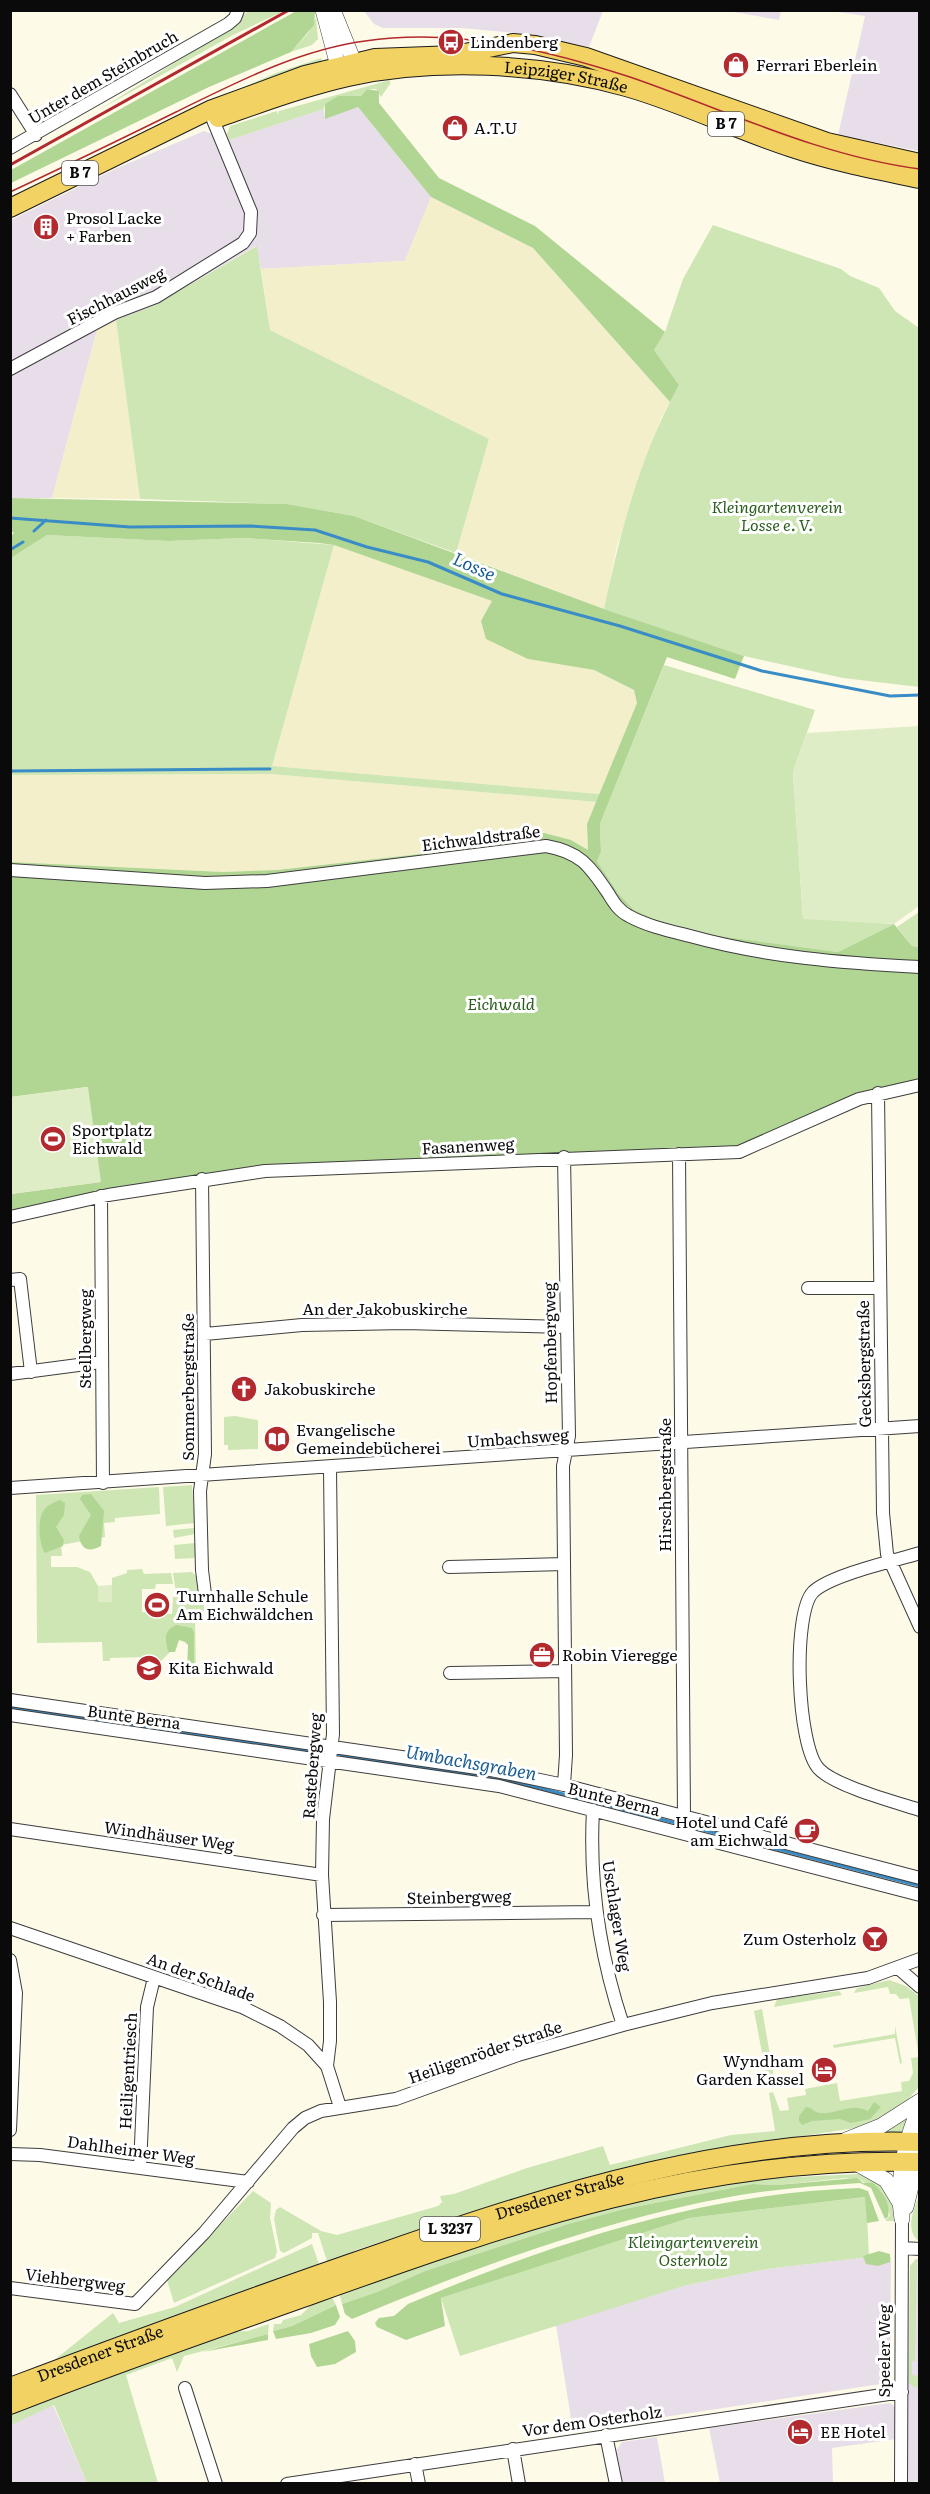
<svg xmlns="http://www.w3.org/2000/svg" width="930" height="2494" font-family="Literata,serif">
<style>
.industrial{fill:#e8dee9}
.farmland{fill:#f2efca}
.green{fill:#cde6b4}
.forest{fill:#b1d694}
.pitch{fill:#dfedc6}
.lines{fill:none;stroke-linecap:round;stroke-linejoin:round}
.stream{stroke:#3a8cc6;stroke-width:3}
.minor-casing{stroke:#3d3d3d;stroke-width:14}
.tertiary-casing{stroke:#3d3d3d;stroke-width:16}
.primary-casing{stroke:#1b1b1b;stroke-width:20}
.minor{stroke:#fff;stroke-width:12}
.tertiary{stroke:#fff;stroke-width:15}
.primary{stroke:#f2d263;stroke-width:18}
.tram{stroke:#b2292e;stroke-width:1.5}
.rail{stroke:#b2292e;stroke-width:3}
.labels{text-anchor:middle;stroke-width:6;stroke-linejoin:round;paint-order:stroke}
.shield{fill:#fff;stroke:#545454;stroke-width:1.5}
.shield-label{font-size:15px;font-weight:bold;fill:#0a0a0a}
.poi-label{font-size:16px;fill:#0a0a0a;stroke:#fff;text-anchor:start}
.street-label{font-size:16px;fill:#0a0a0a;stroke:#fff}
.park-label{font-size:16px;font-style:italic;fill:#2a5d1e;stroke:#fff}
.water-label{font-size:18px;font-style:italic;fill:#1a5d94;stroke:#fff}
</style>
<rect width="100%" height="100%" fill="#fefae8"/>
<path class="industrial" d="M364,11H603L589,47L516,33L461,28H383L374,24Z
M728,11H781L779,20Z
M832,11H919V151L838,135L865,16Z
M358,107L431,197L405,261L261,269L256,246L151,307L97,330L52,498H11V220L115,169L204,131L229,140L324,109L325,118Z
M869,2257H891L890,2379L887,2383L573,2431L556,2325L687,2285L767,2269Z
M916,2259H919V2481L906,2483L910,2266Z
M890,2403L896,2408V2439L832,2448L833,2483H720L709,2428Z
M53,2405L87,2483H11L10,2425Z
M657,2437L665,2483H620L615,2452L622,2442Z"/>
<path class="farmland" d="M431,197L533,248L670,402L661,418L617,546L604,609L456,553L489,439L270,330L261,269L405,261Z
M116,320L140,499L52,498L97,330Z
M334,545L492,601L528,659L594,670L634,690L637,703L600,794L272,766Z
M271,774L597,802L587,824L588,851L571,840L519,837L465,849L277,870L223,872L11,862L10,775Z"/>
<path class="green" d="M248,11H284L233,35L97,111L229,29Z
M316,17L318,39L312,45L291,52L309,32Z
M321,58L323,65L207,103L276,73Z
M390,80V84L381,97L376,89H367L361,96L325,104L324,109L229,140L227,134L230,126L277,111L278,115L279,111Z
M713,225L841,269L850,276L879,288L895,311L919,328V687L843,678L744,656L604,609C620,532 641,453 679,385L654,350L665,332L683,279Z
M257,246L270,330L489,439L456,553L354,516L287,504L140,499L116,320L151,307Z
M47,535L168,541L243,538L334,545L272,766L600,794L597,802L271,774L11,775V558Z
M664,665L815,710L793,772L803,918L894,924L838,952L697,933L662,922L634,910L618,893L597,861L601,852L600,824Z
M919,912V947L912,946L897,927Z
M235,1416L258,1420V1449L228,1450V1445H224V1417Z
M192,1485L195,1523L166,1526L163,1487Z
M159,1487L160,1514L115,1518V1522L104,1523L105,1537L61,1545L62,1556H51V1567H77L90,1572L98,1586V1602H112V1578L127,1573V1570L142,1569L144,1574L171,1573L173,1584H156L155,1589H142V1612L172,1614L173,1597H204V1613L195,1614L196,1676L189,1675V1639H173L172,1650L161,1661L148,1660L146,1657L110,1658V1661H103L102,1642L37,1643L36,1495Z
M194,1528L195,1534L174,1538L173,1530Z
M195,1543V1558L175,1559L174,1545Z
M192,1572L199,1579L204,1593H176L173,1573Z
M10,1702L322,1749L321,1756L11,1712Z
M889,1980L906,1986L919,1996V2087L896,2113L862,2127L730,2147L399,2236L356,2250L328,2264L318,2233H312V2238L284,2253L280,2251L274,2219L276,2210L280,2207L321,2231L337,2235L438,2206L442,2202L440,2196L454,2194L527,2168L603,2146L610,2165L731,2135L775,2131L769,2093L773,2092L780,2111L789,2110L787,2098L806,2095L805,2089L837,2083L840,2101L902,2091L901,2082L909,2081L913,2073L911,2058L919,2057L909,1998L900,1999L896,1994H890L888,1987L854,1993L857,1988Z
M839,1991L842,1995L774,2007L777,1999Z
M762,2009L774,2078L767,2079L754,2011Z
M895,2026L902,2063L900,2064L895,2038L834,2048L833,2045L895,2034Z
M910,2113L904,2135L876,2133Z
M858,2174L876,2178L892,2201L895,2221H885L890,2215L881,2191L860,2180L845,2178L777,2185L752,2184L624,2209L568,2224L425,2271L377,2292L342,2304L339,2292L423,2263L620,2202L758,2179Z
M253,2191L271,2203L270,2218L277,2251L275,2258L174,2303L167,2280Z
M919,2196V2241C905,2231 913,2210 919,2196Z
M866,2197L869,2257L767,2269L687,2285L460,2356L441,2298L689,2218Z
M312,2244L320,2267L53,2361L113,2313L119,2323L175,2307Z
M916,2259H919L920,2262H917L915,2361H912V2375L919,2376L920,2386L915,2388L909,2383L910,2266Z
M331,2295L336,2305L292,2326L273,2331L274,2324H281L283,2320L301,2315L309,2307Z
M269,2324L268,2334L184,2356L177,2372L172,2358L126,2375L158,2483H87L54,2405L11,2425L10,2415L32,2406L227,2332L248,2331Z"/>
<path class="forest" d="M298,10L315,11L314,25L291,52L209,87L11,183V170Z
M367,89L379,91V103L439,178L535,226L665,332L654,350L679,385L670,402L533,248L431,197L358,107L325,119V104L338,96H361Z
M11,498L287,504L354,516L604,609L744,656L735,679L667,657L600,824L601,852L597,861L618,893L634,910L662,922L697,933L838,952L894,924L912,946L919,947V1085L869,1099L740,1155L321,1170L211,1180L11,1220V1194L100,1182L87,1087L11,1097L10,862L223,872L277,870L465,849L544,833L571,840L588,850L587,824L637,703L634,690L594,670L528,659L486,639L481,621L492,601L334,545L319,543L243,538L168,541L47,535L11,558V537L14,532H11Z
M91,1494L104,1511L101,1546C88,1553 81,1549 79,1536L91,1515L80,1499L82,1495Z
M60,1500L65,1503L64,1515L56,1527L64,1540L63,1546L45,1553C39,1545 37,1519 44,1510C47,1505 55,1502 60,1500Z
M176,1625L192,1628L194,1633V1669L191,1672L187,1671L188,1645L185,1642L179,1640L175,1652H168C166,1639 162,1632 176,1625Z
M874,2102L881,2107L870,2119L851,2123L840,2119L812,2121L802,2125L799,2121V2116L806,2107C813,2108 813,2112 820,2113C837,2115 850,2102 868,2111Z
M857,2178L863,2183H873C883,2192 891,2204 888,2217L885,2219L871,2188L860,2183C817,2186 772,2189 729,2197C599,2221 474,2268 352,2319L345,2314L342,2304L377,2292L425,2271L568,2224L624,2209L752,2184L777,2185Z
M859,2188L868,2191L879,2221L867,2223L865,2197L689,2218L441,2298L445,2326L406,2340L377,2327L375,2323L379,2318L394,2316L408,2304C550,2244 703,2193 859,2188Z
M879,2251L890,2254V2262L878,2266L866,2264L863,2256Z
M336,2305L340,2317L335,2325L311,2333L276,2339L273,2331L292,2326Z
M348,2331L355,2341L356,2352L335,2364L317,2367L311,2356L309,2344Z
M268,2334V2340L202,2352Z"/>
<path class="pitch" d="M919,726V906L894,924L803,919L793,772L807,733Z
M88,1087L101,1182L11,1194V1097Z
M112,1585V1602H98V1586Z"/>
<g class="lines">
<path class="stream" d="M10,518L130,527L250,526L315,530L367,547L428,562L502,594L620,626L762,671L890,696L920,695
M34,531L46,520
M10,550L23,542
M10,771L270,769
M10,1707L326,1753
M333,1754L479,1776L540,1788L920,1886"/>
<defs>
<path id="minor" d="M10,94L36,135
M10,148L228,24L235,18L238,10
M10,369L114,313L156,297L243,243L250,233L251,212L213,120
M10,870L205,883L267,881L546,846C580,852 589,865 608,893C614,903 619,911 629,916C647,926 670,931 690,936C766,957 841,963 920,967
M878,1093L883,1513L887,1554L920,1627
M679,1154L684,1816
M202,1179L205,1454L200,1491L202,1570L205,1594
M101,1196L103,1483
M10,1217L108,1195L265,1171L739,1152L859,1099L920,1085
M10,1280L20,1279L31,1372
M808,1288H879
M205,1334L302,1325L405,1323L565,1327
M10,1374L101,1362
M10,1488L920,1426
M920,1553C894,1561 830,1575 813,1592C792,1614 797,1747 819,1769C835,1786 895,1802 920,1810
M449,1567L564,1564
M450,1673L565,1671
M10,1700L491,1770L564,1785L920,1878
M10,1715L499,1786L920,1895
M564,1785L566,1755L563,1466L569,1436L564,1157
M593,1810C589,1883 600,1956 623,2025
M10,1829L322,1875
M323,1915L596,1912
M10,1928L242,2007L280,2026L308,2045L327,2066L340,2107
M10,1960L16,1993L10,2130
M898,1968L920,1987
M327,2066L330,2041V2002L322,1875L323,1819L333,1734L330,1468
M10,2154L40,2155L248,2182
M140,2167L147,2007L154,1978
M903,2248L920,2249
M10,2288L135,2304L204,2233L293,2128L305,2118L321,2111L396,2099L518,2055L623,2025L712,2003L868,1978L920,1959
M185,2388L216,2484
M606,2435L616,2484
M513,2449L519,2484
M415,2464L419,2484
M287,2484L902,2392
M901,2484L902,2219"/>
<path id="tertiary" d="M323,10L338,66L348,77L354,62L333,10
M846,2140L881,2126L920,2101
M854,2162L886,2180L900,2203
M906,2207L920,2150
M902,2219C896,2181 905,2141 920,2106"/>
<g id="primary">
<path id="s1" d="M218,118C261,103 304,87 348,77C435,58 541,63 626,87C683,103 736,130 792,148C834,162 876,170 920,179"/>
<path d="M10,208L210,110L305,75L375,58L455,55L513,43L535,45L586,57L827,142L920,163"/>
<path id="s2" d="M10,2387C135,2340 260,2294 386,2251C559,2191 735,2136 920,2142"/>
<path d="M10,2405C111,2365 213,2330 314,2294C515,2222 703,2156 920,2162"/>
</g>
</defs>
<use href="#minor" class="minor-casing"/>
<use href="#tertiary" class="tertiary-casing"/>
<use href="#primary" class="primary-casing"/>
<use href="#minor" class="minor"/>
<use href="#tertiary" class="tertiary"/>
<use href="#primary" class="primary"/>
<path class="tram" d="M10,192C66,166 121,139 176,112C235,83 298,50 365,41C454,28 545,49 630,77C726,110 819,156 920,169"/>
<path class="rail" d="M10,165L289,10"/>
</g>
<defs>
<symbol id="bus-disc" viewBox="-11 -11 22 22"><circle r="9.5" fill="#b2292e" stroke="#fff"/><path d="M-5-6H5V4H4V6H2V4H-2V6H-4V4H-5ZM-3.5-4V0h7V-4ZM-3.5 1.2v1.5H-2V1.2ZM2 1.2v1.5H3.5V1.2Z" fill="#fff"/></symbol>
<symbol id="shop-disc" viewBox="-11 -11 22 22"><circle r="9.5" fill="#b2292e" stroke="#fff"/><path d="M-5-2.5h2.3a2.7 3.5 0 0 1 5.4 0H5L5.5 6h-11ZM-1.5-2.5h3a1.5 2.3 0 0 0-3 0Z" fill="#fff"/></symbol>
<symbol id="building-disc" viewBox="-11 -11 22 22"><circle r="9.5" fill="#b2292e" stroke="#fff"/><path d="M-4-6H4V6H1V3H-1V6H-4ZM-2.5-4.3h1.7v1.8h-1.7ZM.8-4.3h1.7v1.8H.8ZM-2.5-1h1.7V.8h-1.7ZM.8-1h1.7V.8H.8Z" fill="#fff"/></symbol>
<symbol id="stadium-disc" viewBox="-11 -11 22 22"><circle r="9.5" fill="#b2292e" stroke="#fff"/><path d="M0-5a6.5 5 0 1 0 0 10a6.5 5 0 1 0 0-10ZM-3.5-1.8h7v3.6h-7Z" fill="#fff"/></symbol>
<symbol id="church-disc" viewBox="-11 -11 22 22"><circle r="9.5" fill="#b2292e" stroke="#fff"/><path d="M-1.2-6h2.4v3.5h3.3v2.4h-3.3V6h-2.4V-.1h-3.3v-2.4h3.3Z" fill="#fff"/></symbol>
<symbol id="library-disc" viewBox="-11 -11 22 22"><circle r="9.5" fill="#b2292e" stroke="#fff"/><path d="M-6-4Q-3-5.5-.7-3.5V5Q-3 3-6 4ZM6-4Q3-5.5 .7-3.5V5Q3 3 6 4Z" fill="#fff"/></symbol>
<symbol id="office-disc" viewBox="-11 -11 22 22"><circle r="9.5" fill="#b2292e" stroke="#fff"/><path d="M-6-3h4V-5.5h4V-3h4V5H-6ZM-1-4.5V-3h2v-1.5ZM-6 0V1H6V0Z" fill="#fff"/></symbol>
<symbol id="school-disc" viewBox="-11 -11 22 22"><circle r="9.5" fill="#b2292e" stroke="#fff"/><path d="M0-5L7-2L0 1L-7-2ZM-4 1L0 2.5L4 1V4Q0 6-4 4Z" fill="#fff"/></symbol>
<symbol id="cafe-disc" viewBox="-11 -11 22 22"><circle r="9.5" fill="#b2292e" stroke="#fff"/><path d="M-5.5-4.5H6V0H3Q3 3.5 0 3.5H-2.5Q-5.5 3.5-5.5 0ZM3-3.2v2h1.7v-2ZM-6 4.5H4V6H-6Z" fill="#fff"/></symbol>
<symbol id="bar-disc" viewBox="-11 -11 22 22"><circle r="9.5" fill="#b2292e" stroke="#fff"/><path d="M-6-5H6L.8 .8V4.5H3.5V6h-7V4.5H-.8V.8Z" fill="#fff"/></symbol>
<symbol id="hotel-disc" viewBox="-11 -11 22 22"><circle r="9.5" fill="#b2292e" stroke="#fff"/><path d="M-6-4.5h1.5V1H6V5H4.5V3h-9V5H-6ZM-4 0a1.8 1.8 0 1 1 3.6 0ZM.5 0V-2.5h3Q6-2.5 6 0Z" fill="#fff"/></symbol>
</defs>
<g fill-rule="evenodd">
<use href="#bus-disc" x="436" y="27" width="30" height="30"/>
<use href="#shop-disc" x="721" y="50" width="30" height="30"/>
<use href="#shop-disc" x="440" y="113" width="30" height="30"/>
<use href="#building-disc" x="31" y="212" width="30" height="30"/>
<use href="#stadium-disc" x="38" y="1124" width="30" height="30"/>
<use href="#church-disc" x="229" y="1374" width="30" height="30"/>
<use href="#library-disc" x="262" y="1424" width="30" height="30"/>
<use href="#stadium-disc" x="142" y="1590" width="30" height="30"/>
<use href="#office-disc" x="527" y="1640" width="30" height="30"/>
<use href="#school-disc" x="134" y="1653" width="30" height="30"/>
<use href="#cafe-disc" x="792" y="1816" width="30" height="30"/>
<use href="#bar-disc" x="860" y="1924" width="30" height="30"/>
<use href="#hotel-disc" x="809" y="2055" width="30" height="30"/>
<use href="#hotel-disc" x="785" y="2417" width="30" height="30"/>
</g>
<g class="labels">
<g class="shield">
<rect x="708" y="112" width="36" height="24" rx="4.5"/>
<rect x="62" y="161" width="36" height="24" rx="4.5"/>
<rect x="420" y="2217" width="60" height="24" rx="4.5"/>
</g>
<g class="shield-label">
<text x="726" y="129">B 7</text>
<text x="80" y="178">B 7</text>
<text x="450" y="2234">L 3237</text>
</g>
<g class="poi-label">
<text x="470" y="48">Lindenberg</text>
<text x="756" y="71">Ferrari Eberlein</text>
<text x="474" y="134">A.T.U</text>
<text x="66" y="224">Prosol Lacke<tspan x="66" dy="18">+ Farben</tspan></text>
<text x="72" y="1136">Sportplatz<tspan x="72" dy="18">Eichwald</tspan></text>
<text x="264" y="1395">Jakobuskirche</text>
<text x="296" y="1436">Evangelische<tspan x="296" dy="18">Gemeindebücherei</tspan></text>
<text x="176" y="1602">Turnhalle Schule<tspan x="176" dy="18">Am Eichwäldchen</tspan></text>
<text x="562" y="1661">Robin Vieregge</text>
<text x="168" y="1674">Kita Eichwald</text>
<text x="788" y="1828" text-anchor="end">Hotel und Café<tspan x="788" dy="18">am Eichwald</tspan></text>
<text x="856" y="1945" text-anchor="end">Zum Osterholz</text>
<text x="804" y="2067" text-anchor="end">Wyndham<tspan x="804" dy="18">Garden Kassel</tspan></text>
<text x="820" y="2438">EE Hotel</text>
</g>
<g class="street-label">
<text transform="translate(103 77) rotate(-30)" y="6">Unter dem Steinbruch</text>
<text dy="6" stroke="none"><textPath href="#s1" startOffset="356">Leipziger Straße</textPath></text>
<text transform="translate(116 296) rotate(-27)" y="6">Fischhausweg</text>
<text transform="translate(481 838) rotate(-7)" y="6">Eichwaldstraße</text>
<text transform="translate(468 1146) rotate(-3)" y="6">Fasanenweg</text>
<text x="385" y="1315">An der Jakobuskirche</text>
<text transform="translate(85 1339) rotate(-90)" y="6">Stellbergweg</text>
<text transform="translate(550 1343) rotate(-91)" y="6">Hopfenbergweg</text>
<text transform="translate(864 1364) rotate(-91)" y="6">Gecksbergstraße</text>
<text transform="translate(188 1387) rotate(-90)" y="6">Sommerbergstraße</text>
<text transform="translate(518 1438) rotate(-4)" y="6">Umbachsweg</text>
<text transform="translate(665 1485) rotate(-90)" y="6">Hirschbergstraße</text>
<text transform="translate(134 1717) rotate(8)" y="6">Bunte Berna</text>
<text transform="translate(312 1766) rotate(-86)" y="6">Rastebergweg</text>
<text transform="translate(614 1799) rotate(14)" y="6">Bunte Berna</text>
<text transform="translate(169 1836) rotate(8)" y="6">Windhäuser Weg</text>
<text transform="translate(459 1897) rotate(-1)" y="6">Steinbergweg</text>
<text transform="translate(617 1916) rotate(81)" y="6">Uschlager Weg</text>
<text transform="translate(201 1977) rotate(20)" y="6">An der Schlade</text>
<text transform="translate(485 2052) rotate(-19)" y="6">Heiligenröder Straße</text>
<text transform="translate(128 2071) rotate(-87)" y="6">Heiligentriesch</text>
<text transform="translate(131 2150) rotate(8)" y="6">Dahlheimer Weg</text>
<text dy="6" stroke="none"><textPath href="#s2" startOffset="582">Dresdener Straße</textPath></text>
<text transform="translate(75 2280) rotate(7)" y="6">Viehbergweg</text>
<text transform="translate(884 2351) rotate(-90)" y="6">Speeler Weg</text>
<text dy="6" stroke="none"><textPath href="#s2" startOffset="96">Dresdener Straße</textPath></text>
<text transform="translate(592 2421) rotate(-8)" y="6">Vor dem Osterholz</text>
</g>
<g class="park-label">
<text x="777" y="513">Kleingartenverein<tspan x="777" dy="18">Losse e. V.</tspan></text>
<text x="501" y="1010">Eichwald</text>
<text x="693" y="2248">Kleingartenverein<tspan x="693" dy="18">Osterholz</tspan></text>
</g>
<g class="water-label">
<text transform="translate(474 567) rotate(24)" y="6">Losse</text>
<text transform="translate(471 1763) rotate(10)" y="6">Umbachsgraben</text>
</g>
</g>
<rect width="930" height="2494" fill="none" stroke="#0a0a0a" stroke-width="24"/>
</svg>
